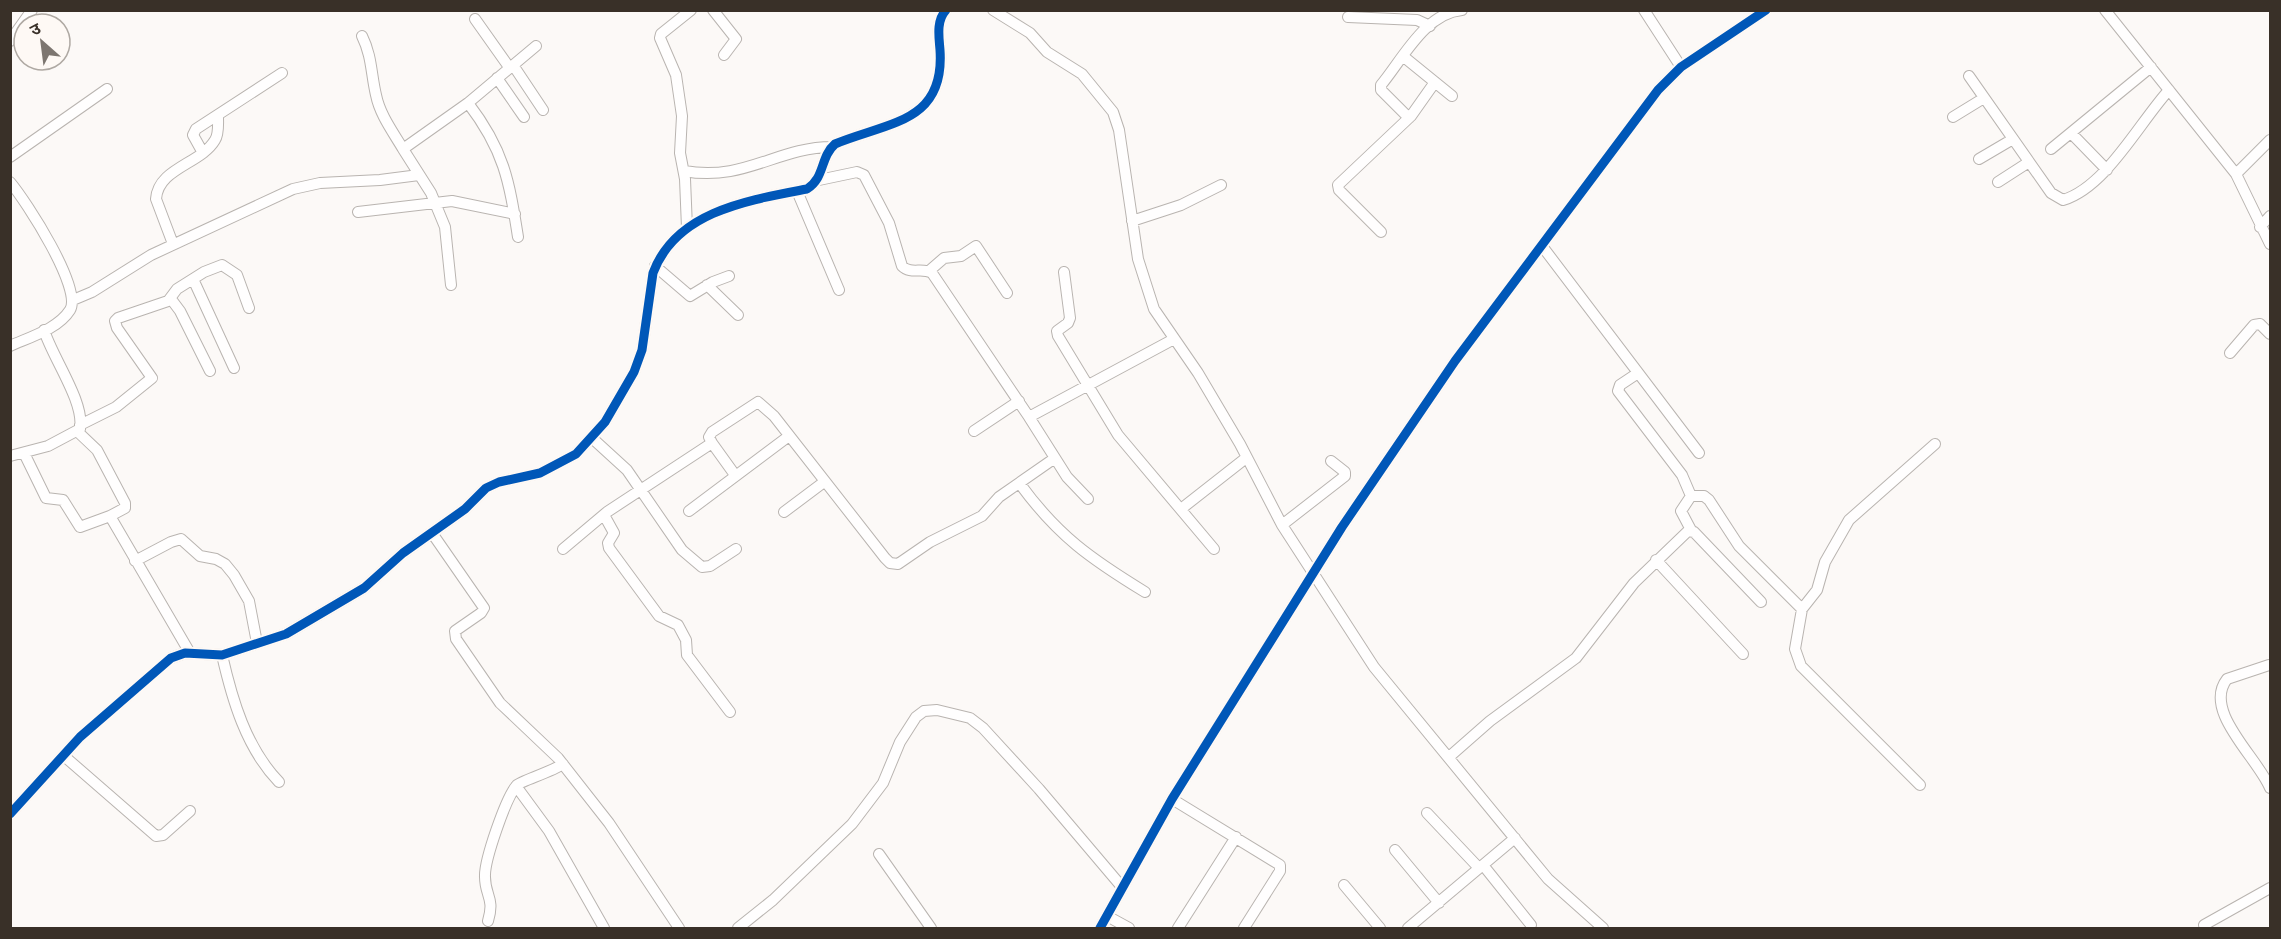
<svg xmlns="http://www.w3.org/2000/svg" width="2281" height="939" font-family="Overpass,'Noto Sans Devanagari',sans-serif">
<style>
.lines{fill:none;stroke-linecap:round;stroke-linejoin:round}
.minor-casing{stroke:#b9b4b0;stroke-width:12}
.minor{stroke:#fffefe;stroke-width:10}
.cycleway-casing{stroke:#fef9f5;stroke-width:13}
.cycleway{stroke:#0057b8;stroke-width:9}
</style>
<rect width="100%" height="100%" fill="#fcf9f7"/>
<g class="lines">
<defs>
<path id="minor" d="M713,10L736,39L724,55
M993,10L1030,33L1047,52L1082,74L1113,112L1119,130L1138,259L1154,309L1198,373L1240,444L1282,525L1374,667L1548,879L1603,928
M1644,10L1681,67
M2105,10L2236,174L2270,244
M1348,17L1417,20L1430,26
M475,19L509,67
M362,36C372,56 371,74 376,95C380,115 393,132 403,149
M10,41L32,10
M1404,57L1452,96
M513,65L543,110
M1969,76L2051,193L2063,200C2106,187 2139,123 2169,90
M497,78L524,117
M468,103C504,150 509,180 518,237
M1953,117L1984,98
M1409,118L1381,90V85C1402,60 1425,13 1462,10
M2071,133L2107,170
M2051,149L2151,67
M203,153L193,135L196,129L282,73
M10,157L107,89
M1979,159L2013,139
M684,171C745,182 777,147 832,147
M2236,174L2270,140
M819,180L857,172L864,175L889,223L902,266C911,275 922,267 932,273L1029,417
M10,182C26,201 83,289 70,310C58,329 30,337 10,346
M1998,182L2029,162
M797,191L839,290
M358,212L452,201L515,214
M1132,221L1181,205L1221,185
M2260,227L2270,216
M687,228L685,179L680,153L682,116L676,75L660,38L661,34L691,10
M1381,232L1339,190L1338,185L1411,116L1435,82
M173,244L156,199C158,168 201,164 215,140C219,134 218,124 218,117
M1542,246L1699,453
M655,266L690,296L713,282L729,276
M929,271L944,258L961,256L976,246L1007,293
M1064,272L1070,318L1068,323L1057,331L1058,336L1118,435L1214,549
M193,279L234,368
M451,285L445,227L431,193L403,149L468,103L536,46
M707,285L738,315
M171,299L180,311L210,371
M73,300L92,292L151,255L293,189L320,183L380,180L419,175
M2230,353L2254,325L2260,324L2270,334
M1638,373L1620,385L1618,391L1682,475L1691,496L1681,511L1691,530
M80,425L116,407L152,378L117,328L115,321L118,318L168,301L177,289L204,272L222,265L237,275L249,308
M77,431L97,450L125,503V508L110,516L190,653
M974,431L1019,401
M592,438L627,470L682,550L702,567L710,566L736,549
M712,443L735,475
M24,453L46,498L63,500L80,527L110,516
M10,456L48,446L80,429C85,402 52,357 44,330
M1055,458L1067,477L1088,499
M1020,484C1058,536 1091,559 1145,592
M1691,496H1704L1709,500L1739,546L1802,609
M1181,509L1246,458
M689,511L789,436
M784,512L824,482
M604,515L614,533L608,543L609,548L659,616L678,625L686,640L687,655L730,712
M1282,525L1345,476V472L1331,461
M432,533L484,608L481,613L455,631L456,639L500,703L558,758L609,823L679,928
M563,549L607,512L712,443L709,437L712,432L758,402L774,416L885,558L890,563L898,564L930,542L982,516L999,497L1055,458L1029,417L1174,339
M1656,560L1743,654
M135,561L171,542L181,539L200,556L216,559L225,564L234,575L249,601L257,643
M222,655C232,699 246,748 279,782
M2269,665L2227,679C2202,711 2258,758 2270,788
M64,756L156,836L163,835L190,811
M1449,757L1490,721L1576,658L1634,583L1688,531L1694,532L1761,602
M1920,785L1801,666L1795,649L1802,609L1817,590L1825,562L1849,520L1935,444
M516,786L549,831L604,928
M1172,799L1280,865V871L1244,928
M1427,813L1479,868
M10,814L80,737L171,658L185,653L222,655L286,634L364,588L403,553L465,509L486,488L499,482L540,473L576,454L605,422L634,372L642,350L653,273C676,211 749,200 807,189C825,178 820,157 835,144C888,122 945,123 940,50C939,37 936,21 946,10
M1395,850L1439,903
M879,854L931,928
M1483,865L1531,925
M1344,885L1380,928
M1107,916L1129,928
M488,921C495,898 485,896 485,877C484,861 506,797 517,785C521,781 551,772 563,764
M2204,925L2270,888
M738,928L773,900L852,824L883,783L900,742L916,717L924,711L937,710L970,718L983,728L1039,789L1122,887
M1100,928L1172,799L1342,527L1455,361L1658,90L1681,67L1766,10
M1178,928L1236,837
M1408,928L1515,838"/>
</defs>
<use href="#minor" class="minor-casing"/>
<use href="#minor" class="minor"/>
<defs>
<path id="cycleway" d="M10,814L80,737L171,658L185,653L222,655L286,634L364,588L403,553L465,509L486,488L499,482L540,473L576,454L605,422L634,372L642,350L653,273C676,211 749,200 807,189C825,178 820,157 835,144C888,122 945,123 940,50C939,37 936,21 946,10
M1100,928L1172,799L1342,527L1455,361L1658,90L1681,67L1766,10"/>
</defs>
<use href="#cycleway" class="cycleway-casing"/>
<use href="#cycleway" class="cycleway"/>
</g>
<rect width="2281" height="939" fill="none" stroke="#393028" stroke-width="24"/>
<g transform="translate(42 42) rotate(332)"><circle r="28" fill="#fef9f5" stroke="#afa9a3" stroke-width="1.5"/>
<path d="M0-4.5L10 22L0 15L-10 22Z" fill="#7d7670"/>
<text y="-9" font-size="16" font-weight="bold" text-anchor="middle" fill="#393028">उ</text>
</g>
</svg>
